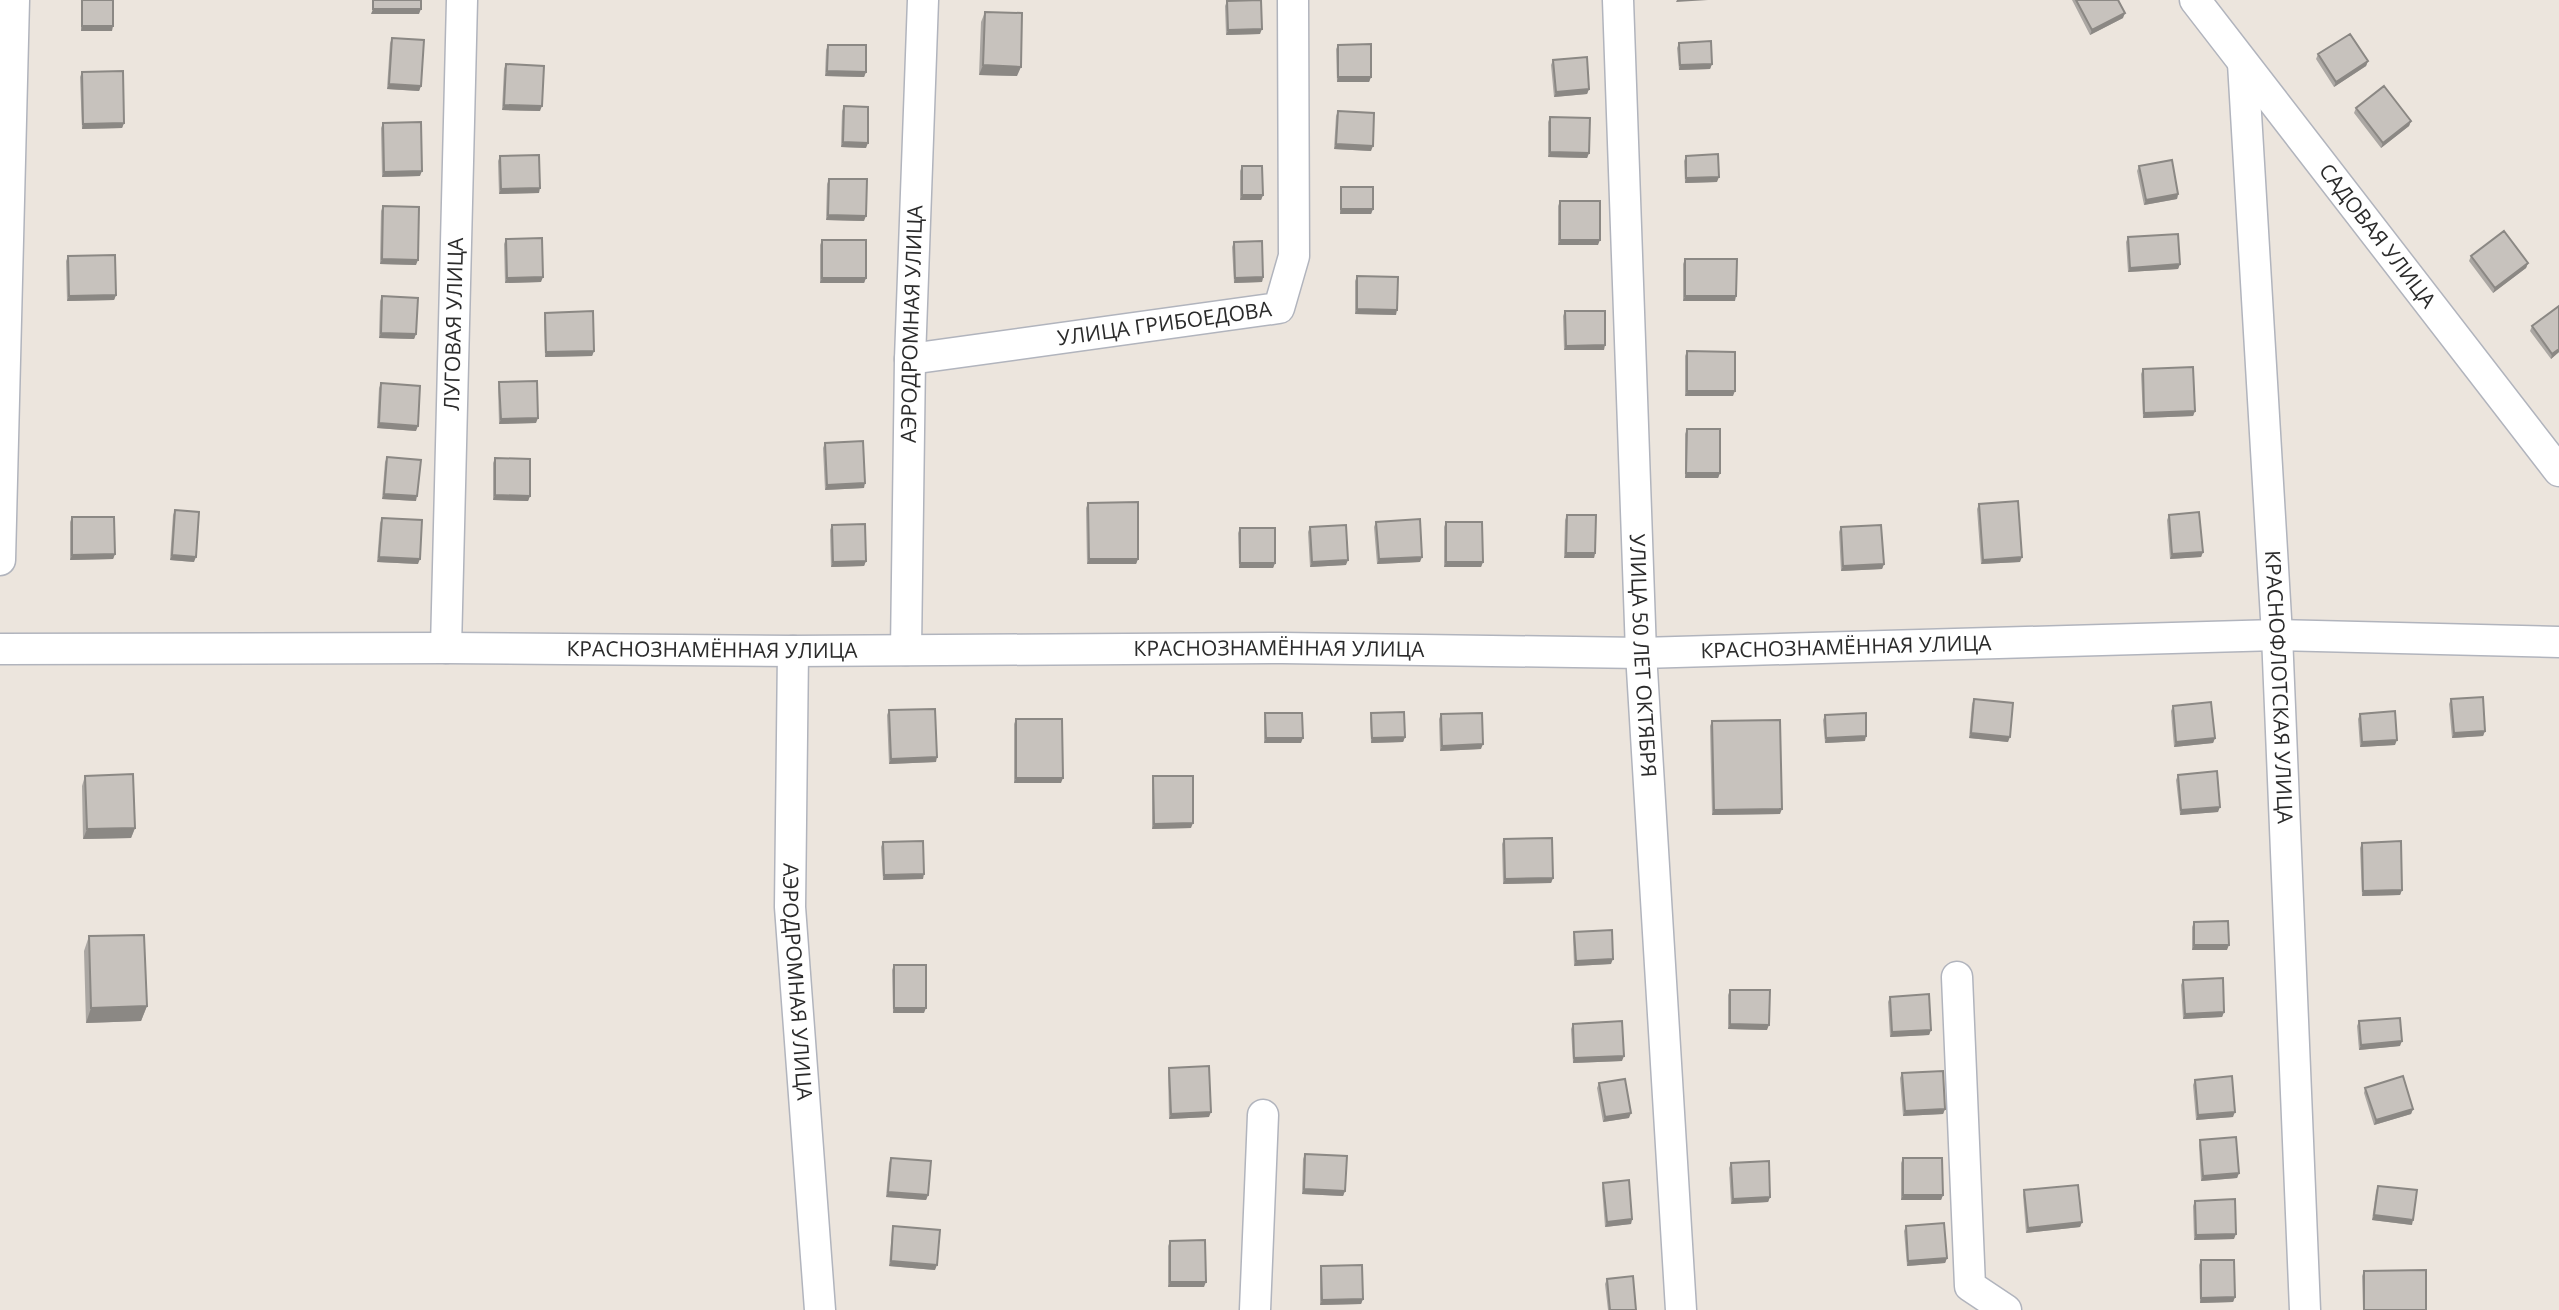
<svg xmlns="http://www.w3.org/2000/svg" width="2559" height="1310" font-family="'Open Sans',sans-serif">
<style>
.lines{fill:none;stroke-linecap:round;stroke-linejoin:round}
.minor-casing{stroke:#b1b4bd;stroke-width:33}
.minor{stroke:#fff;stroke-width:30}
.wall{fill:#aba7a3}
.shaded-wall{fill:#8b8884}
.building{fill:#c7c2bd;stroke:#8b8884;stroke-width:2}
.labels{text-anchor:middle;stroke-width:6;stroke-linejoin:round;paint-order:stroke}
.street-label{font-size:21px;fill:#2b2b2b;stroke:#fff}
</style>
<rect width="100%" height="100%" fill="#ece5dd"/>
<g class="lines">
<defs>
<g id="minor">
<path id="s1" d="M1618,0L1641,653L1681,1310"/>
<path id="s2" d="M2195,0L2559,471"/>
<path id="s3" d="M2243,63L2277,635L2305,1310"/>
<path id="s4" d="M910,359L1279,308L1294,256L1293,0"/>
<path d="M0,560L14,0"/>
<path id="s5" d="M446,648L462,0"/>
<path id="s6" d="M0,649L446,648L793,651L1282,648L1641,653L2277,635L2559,642"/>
<path id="s7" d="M906,650L910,359L923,0"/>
<path id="s8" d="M793,651L790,907L820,1310"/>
<path d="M1957,977L1970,1286L2006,1310"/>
<path d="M1255,1310L1263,1115"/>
</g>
</defs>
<use href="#minor" class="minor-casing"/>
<use href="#minor" class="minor"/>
</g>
<path class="wall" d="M81,0H113L112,31H81Z
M2072,0H2118L2123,18L2090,35Z
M1227,1L1260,34L1226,35L1225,6Z
M985,12L1017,76L979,75L981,22Z
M392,38L421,86L419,91L387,89L390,43Z
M1679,43L1712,64L1710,69L1679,70L1677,48Z
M828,45L866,72L864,77L825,76L826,50Z
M1338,45L1371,77L1369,82H1337L1336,49Z
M2318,54L2368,61L2366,66L2334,87L2316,59Z
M1553,60L1589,89L1587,94L1554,97L1551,65Z
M506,64L540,111L502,110L504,69Z
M82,72L124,123L122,128L82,129L80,77Z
M844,106L866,148L841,147L842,111Z
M2356,108L2411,121L2409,126L2381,148L2354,113Z
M1338,111L1371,151L1334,149L1336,116Z
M1550,117L1589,153L1587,158L1548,157V122Z
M383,123L420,176L382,177L381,128Z
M500,156L539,193L499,194L498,161Z
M1686,156L1717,182L1685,183L1684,161Z
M1242,166L1263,195L1261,200H1240V171Z
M2139,166L2178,194L2177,199L2144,205L2137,171Z
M829,179L864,221L826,220L827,184Z
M1341,187L1373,209L1371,214H1340V192Z
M1560,201L1598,245H1558V206Z
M383,206L416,265L380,264L381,211Z
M2128,237L2180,264L2178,269L2128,272L2126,242Z
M506,239L541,282L505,283L504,244Z
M822,240L866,278L864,283H820V245Z
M1234,242L1263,277L1262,282L1234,283L1232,247Z
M68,256L116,295L114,300L67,301L66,261Z
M2471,256L2528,263L2526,268L2493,293L2469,261Z
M1685,259L1735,301H1683V264Z
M1357,276L1396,315L1355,314V281Z
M382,296L416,334L414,339L379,338L380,301Z
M1565,311L1604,350H1564L1563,316Z
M545,313L594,351L592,356L545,357L544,318Z
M2532,326L2559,352L2551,359L2530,331Z
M1687,351L1733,396H1685V356Z
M2143,369L2195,411L2193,416L2143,418L2141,374Z
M499,382L536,423L499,424L498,387Z
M381,383L416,431L377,428L379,388Z
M1687,429L1720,473L1718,478H1685V434Z
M825,443L864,488L825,490L823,448Z
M387,457L416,501L382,499L385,462Z
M495,458L530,496L528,501L493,500V463Z
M1088,503L1138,559L1136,564H1087L1086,508Z
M1979,504L2020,562L1981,564L1977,509Z
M175,510L194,562L170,560L173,515Z
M1567,515L1595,553L1594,558H1564L1565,520Z
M2169,515L2203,552L2201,557L2170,559L2167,520Z
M72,517L115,554L113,559L70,560V522Z
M382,518L418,564L377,562L380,523Z
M1376,522L1420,562L1377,564L1374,527Z
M1446,522L1483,562L1481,567H1444V527Z
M832,525L866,561L864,566L831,567L830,530Z
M1310,527L1346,565L1310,567L1308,532Z
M1841,527L1884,564L1882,569L1841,571L1839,532Z
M1240,528L1275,563L1273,568H1239L1238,533Z
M1974,699L2008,742L1969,738L1972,704Z
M2451,699L2485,731L2483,736L2452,738L2449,704Z
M2173,706L2215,738L2213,743L2174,747L2171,711Z
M889,710L936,762L889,764L887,715Z
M1265,713L1301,743H1264V718Z
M1371,713L1405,737L1403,742L1371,743L1370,718Z
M1441,714L1481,749L1440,751L1439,719Z
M2360,714L2395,745L2360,747L2358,719Z
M1825,715L1865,741L1825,743L1823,720Z
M1016,719L1061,783H1014V724Z
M1712,721L1780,814L1712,815L1710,726Z
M2178,775L2218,812L2180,815L2176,780Z
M85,776L135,828L131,838L83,839L82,786Z
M1153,776L1191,828L1152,829V781Z
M1504,839L1553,878L1551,883L1503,884L1502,844Z
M883,842L923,879L883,880L881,847Z
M2362,843L2402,890L2400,895L2362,896L2360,848Z
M2194,922L2227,950H2192V927Z
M1574,932L1611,964L1574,966L1573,937Z
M89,936L147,1006L141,1021L86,1023L84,951Z
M894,965L924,1013H893L892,970Z
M2183,980L2224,1012L2222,1017L2183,1019L2181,985Z
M1730,990L1767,1030L1728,1029V995Z
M1890,997L1931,1030L1929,1035L1890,1037L1888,1002Z
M2359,1021L2400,1046L2359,1050L2357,1026Z
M1573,1024L1622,1061L1573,1063L1571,1029Z
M1169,1068L1209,1117L1169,1119L1168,1073Z
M1902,1073L1945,1109L1943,1114L1903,1116L1900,1078Z
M2195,1080L2233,1117L2196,1120L2193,1085Z
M1599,1083L1629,1118L1603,1122L1597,1088Z
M2365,1088L2413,1109L2411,1114L2374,1125L2364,1093Z
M2200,1140L2239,1173L2237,1178L2201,1181L2199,1145Z
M1305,1154L1345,1191L1343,1196L1302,1194L1303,1159Z
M891,1158L928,1195L926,1200L886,1197L889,1163Z
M1903,1158L1943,1195L1941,1200H1901V1163Z
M1731,1163L1770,1197L1768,1202L1731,1204L1729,1168Z
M1603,1183L1632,1219L1631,1224L1605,1227L1602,1188Z
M2378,1186L2412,1225L2372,1220L2376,1191Z
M2024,1190L2082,1222L2080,1227L2026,1233L2023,1195Z
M2195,1201L2234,1239L2194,1240L2193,1206Z
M893,1226L935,1270L889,1266L892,1231Z
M1906,1226L1947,1258L1945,1263L1907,1266L1904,1231Z
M1170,1241L1204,1287H1168V1246Z
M2201,1260L2235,1297L2233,1302L2200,1303L2199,1265Z
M1321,1266L1363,1299L1361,1304L1320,1305V1271Z
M2364,1271L2426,1310H2363L2362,1276Z
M1607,1279L1636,1310H1608L1605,1284Z"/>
<path class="shaded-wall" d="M1677,0H1708L1676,2Z
M373,9H421L419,14H371Z
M2125,13L2123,18L2090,35L2092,30Z
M82,26H113L112,31H81Z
M1262,29L1260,34L1226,35L1228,30Z
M2368,61L2366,66L2334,87L2336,82Z
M1712,64L1710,69L1679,70L1680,65Z
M983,65L1021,67L1017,76L979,75Z
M827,71L866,72L864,77L825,76Z
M1338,77H1371L1369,82H1337Z
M389,84L421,86L419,91L387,89Z
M1589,89L1587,94L1554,97L1556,92Z
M504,105L542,106L540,111L502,110Z
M2411,121L2409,126L2381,148L2383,143Z
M124,123L122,128L82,129L83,124Z
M843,142L868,143L866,148L841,147Z
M1336,144L1373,146L1371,151L1334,149Z
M1550,152L1589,153L1587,158L1548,157Z
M422,171L420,176L382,177L384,172Z
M1719,177L1717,182L1685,183L1686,178Z
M540,188L539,193L499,194L501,189Z
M2178,194L2177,199L2144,205L2146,200Z
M1242,195H1263L1261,200H1240Z
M1341,209H1373L1371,214H1340Z
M828,215L866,216L864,221L826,220Z
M1560,240H1600L1598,245H1558Z
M382,259L418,260L416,265L380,264Z
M2528,263L2526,268L2493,293L2495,288Z
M2180,264L2178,269L2128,272L2130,268Z
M543,277L541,282L505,283L507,278Z
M1263,277L1262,282L1234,283L1235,278Z
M822,278H866L864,283H820Z
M116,295L114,300L67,301L69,296Z
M1685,296H1736L1735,301H1683Z
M1357,309L1397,310L1396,315L1355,314Z
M381,333L416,334L414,339L379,338Z
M1605,345L1604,350H1564L1566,346Z
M2559,349V352L2551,359L2552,354Z
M594,351L592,356L545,357L546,352Z
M1687,391H1735L1733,396H1685Z
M2195,411L2193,416L2143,418L2144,413Z
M538,418L536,423L499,424L501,419Z
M379,423L418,426L416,431L377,428Z
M1686,473H1720L1718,478H1685Z
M865,483L864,488L825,490L827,485Z
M384,494L417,496L416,501L382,499Z
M495,495L530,496L528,501L493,500Z
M2203,552L2201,557L2170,559L2172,554Z
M1566,553H1595L1594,558H1564Z
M115,554L113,559L70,560L72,555Z
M172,555L196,557L194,562L170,560Z
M379,557L420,559L418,564L377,562Z
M1422,557L1420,562L1377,564L1379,559Z
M2022,557L2020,562L1981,564L1983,560Z
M1089,559H1138L1136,564H1087Z
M1348,560L1346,565L1310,567L1312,562Z
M866,561L864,566L831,567L833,562Z
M1446,562H1483L1481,567H1444Z
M1240,563H1275L1273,568H1239Z
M1884,564L1882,569L1841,571L1843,566Z
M2485,731L2483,736L2452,738L2454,733Z
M1971,733L2010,737L2008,742L1969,738Z
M1866,736L1865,741L1825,743L1826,738Z
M1405,737L1403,742L1371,743L1372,738Z
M1266,738H1303L1301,743H1264Z
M2215,738L2213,743L2174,747L2176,742Z
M2397,740L2395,745L2360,747L2362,742Z
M1483,744L1481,749L1440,751L1442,746Z
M937,757L936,762L889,764L891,759Z
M1016,778H1063L1061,783H1014Z
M2220,807L2218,812L2180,815L2181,810Z
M1782,809L1780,814L1712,815L1714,810Z
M1193,823L1191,828L1152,829L1154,824Z
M135,828L131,838L83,839L87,829Z
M924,874L923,879L883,880L884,875Z
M1553,878L1551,883L1503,884L1505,879Z
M2402,890L2400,895L2362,896L2363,891Z
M2194,945H2229L2227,950H2192Z
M1613,959L1611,964L1574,966L1576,961Z
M147,1006L141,1021L86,1023L91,1008Z
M894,1008H926L924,1013H893Z
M2224,1012L2222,1017L2183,1019L2185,1014Z
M1730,1024L1769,1025L1767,1030L1728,1029Z
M1931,1030L1929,1035L1890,1037L1892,1032Z
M2402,1041L2400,1046L2359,1050L2361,1045Z
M1624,1056L1622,1061L1573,1063L1574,1058Z
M1945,1109L1943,1114L1903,1116L1905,1111Z
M2413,1109L2411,1114L2374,1125L2376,1120Z
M1211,1112L1209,1117L1169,1119L1171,1114Z
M2235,1112L2233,1117L2196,1120L2198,1115Z
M1631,1113L1629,1118L1603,1122L1605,1117Z
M2239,1173L2237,1178L2201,1181L2203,1176Z
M1304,1189L1345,1191L1343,1196L1302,1194Z
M888,1192L928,1195L926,1200L886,1197Z
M1903,1195H1943L1941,1200H1901Z
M1770,1197L1768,1202L1731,1204L1733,1199Z
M2374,1215L2413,1220L2412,1225L2372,1220Z
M1632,1219L1631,1224L1605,1227L1607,1222Z
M2082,1222L2080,1227L2026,1233L2028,1228Z
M2236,1234L2234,1239L2194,1240L2196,1235Z
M1947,1258L1945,1263L1907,1266L1908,1261Z
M891,1261L937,1265L935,1270L889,1266Z
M1170,1282H1206L1204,1287H1168Z
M2235,1297L2233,1302L2200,1303L2201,1298Z
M1363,1299L1361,1304L1320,1305L1322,1300Z"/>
<path class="building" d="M82,0H113V26H82Z
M373,0H421V9H373Z
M1261,0L1262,29L1228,30L1227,1Z
M2076,0H2118L2125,13L2092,30Z
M985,12L1022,13L1021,67L983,65Z
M2350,34L2368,61L2336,82L2318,54Z
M392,38L424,40L421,86L389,84Z
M1711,41L1712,64L1680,65L1679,43Z
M1371,44V77H1338V45Z
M828,45H866V72L827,71Z
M1587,57L1589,89L1556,92L1553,60Z
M506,64L544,66L542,106L504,105Z
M123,71L124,123L83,124L82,72Z
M2384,86L2411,121L2383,143L2356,108Z
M844,106L868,107V143L843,142Z
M1338,111L1374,113L1373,146L1336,144Z
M1550,117L1590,118L1589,153L1550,152Z
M421,122L422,171L384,172L383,123Z
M1718,154L1719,177L1686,178V156Z
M539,155L540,188L501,189L500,156Z
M2172,160L2178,194L2146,200L2139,166Z
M1242,166H1262L1263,195H1242Z
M829,179H867L866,216L828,215Z
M1341,187H1373V209H1341Z
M1560,201H1600V240H1560Z
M383,206L419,207L418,260L382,259Z
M2504,231L2528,263L2495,288L2471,256Z
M2178,234L2180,264L2130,268L2128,237Z
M542,238L543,277L507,278L506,239Z
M822,240H866V278H822Z
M1262,241L1263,277L1235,278L1234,242Z
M115,255L116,295L69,296L68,256Z
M1685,259H1737L1736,296H1685Z
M1357,276L1398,277L1397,310L1357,309Z
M382,296L418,298L416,334L381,333Z
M2559,306V349L2552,354L2532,326Z
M593,311L594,351L546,352L545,313Z
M1565,311H1605V345L1566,346Z
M1687,351L1735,352V391H1687Z
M2193,367L2195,411L2144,413L2143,369Z
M537,381L538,418L501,419L499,382Z
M381,383L420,386L418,426L379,423Z
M1687,429H1720V473H1686Z
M863,441L865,483L827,485L825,443Z
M387,457L421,460L417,496L384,494Z
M495,458L530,459V496L495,495Z
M2018,501L2022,557L1983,560L1979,504Z
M1138,502V559H1089L1088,503Z
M175,510L199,512L196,557L172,555Z
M2199,512L2203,552L2172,554L2169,515Z
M1567,515H1596L1595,553H1566Z
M72,517H114L115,554L72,555Z
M382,518L422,520L420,559L379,557Z
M1420,519L1422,557L1379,559L1376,522Z
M1446,522H1482L1483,562H1446Z
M865,524L866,561L833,562L832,525Z
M1346,525L1348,560L1312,562L1310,527Z
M1881,525L1884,564L1843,566L1841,527Z
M1240,528H1275V563H1240Z
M2483,697L2485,731L2454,733L2451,699Z
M1974,699L2013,703L2010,737L1971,733Z
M2211,702L2215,738L2176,742L2173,706Z
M935,709L937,757L891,759L889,710Z
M2395,711L2397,740L2362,742L2360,714Z
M1404,712L1405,737L1372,738L1371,713Z
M1265,713H1302L1303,738H1266Z
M1482,713L1483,744L1442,746L1441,714Z
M1866,713V736L1826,738L1825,715Z
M1016,719H1062L1063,778H1016Z
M1780,720L1782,809L1714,810L1712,721Z
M2217,771L2220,807L2181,810L2178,775Z
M133,774L135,828L87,829L85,776Z
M1153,776H1193V823L1154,824Z
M1552,838L1553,878L1505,879L1504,839Z
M923,841L924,874L884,875L883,842Z
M2401,841L2402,890L2363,891L2362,843Z
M2228,921L2229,945H2194V922Z
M1612,930L1613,959L1576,961L1574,932Z
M144,935L147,1006L91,1008L89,936Z
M894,965H926V1008H894Z
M2223,978L2224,1012L2185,1014L2183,980Z
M1730,990H1770L1769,1025L1730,1024Z
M1929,994L1931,1030L1892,1032L1890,997Z
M2400,1018L2402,1041L2361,1045L2359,1021Z
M1622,1021L1624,1056L1574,1058L1573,1024Z
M1209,1066L1211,1112L1171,1114L1169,1068Z
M1943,1071L1945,1109L1905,1111L1902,1073Z
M2232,1076L2235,1112L2198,1115L2195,1080Z
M2403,1076L2413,1109L2376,1120L2365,1088Z
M1625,1079L1631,1113L1605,1117L1599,1083Z
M2236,1137L2239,1173L2203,1176L2200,1140Z
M1305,1154L1347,1156L1345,1191L1304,1189Z
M891,1158L931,1161L928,1195L888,1192Z
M1903,1158H1942L1943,1195H1903Z
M1769,1161L1770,1197L1733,1199L1731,1163Z
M1629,1180L1632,1219L1607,1222L1603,1183Z
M2078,1185L2082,1222L2028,1228L2024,1190Z
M2378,1186L2417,1190L2413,1220L2374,1215Z
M2235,1199L2236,1234L2196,1235L2195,1201Z
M1944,1223L1947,1258L1908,1261L1906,1226Z
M893,1226L940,1230L937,1265L891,1261Z
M1205,1240L1206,1282H1170V1241Z
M2201,1260H2234L2235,1297L2201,1298Z
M1362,1265L1363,1299L1322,1300L1321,1266Z
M2426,1270V1310H2364V1271Z
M1633,1276L1636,1310H1610L1607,1279Z"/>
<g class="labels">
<g class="street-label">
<text dy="7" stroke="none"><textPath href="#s2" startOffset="298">САДОВАЯ УЛИЦА</textPath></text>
<text dy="7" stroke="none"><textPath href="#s4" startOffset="257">УЛИЦА ГРИБОЕДОВА</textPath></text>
<text dy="7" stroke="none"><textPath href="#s5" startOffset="324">ЛУГОВАЯ УЛИЦА</textPath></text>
<text dy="7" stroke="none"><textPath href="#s7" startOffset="326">АЭРОДРОМНАЯ УЛИЦА</textPath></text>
<text dy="7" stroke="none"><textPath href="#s6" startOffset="1846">КРАСНОЗНАМЁННАЯ УЛИЦА</textPath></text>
<text dy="7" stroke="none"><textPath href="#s6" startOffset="712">КРАСНОЗНАМЁННАЯ УЛИЦА</textPath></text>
<text dy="7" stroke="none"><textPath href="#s6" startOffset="1279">КРАСНОЗНАМЁННАЯ УЛИЦА</textPath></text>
<text dy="7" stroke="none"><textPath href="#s1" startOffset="656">УЛИЦА 50 ЛЕТ ОКТЯБРЯ</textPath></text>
<text dy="7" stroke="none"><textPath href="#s3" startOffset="625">КРАСНОФЛОТСКАЯ УЛИЦА</textPath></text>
<text dy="7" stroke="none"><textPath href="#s8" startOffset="331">АЭРОДРОМНАЯ УЛИЦА</textPath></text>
</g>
</g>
</svg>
